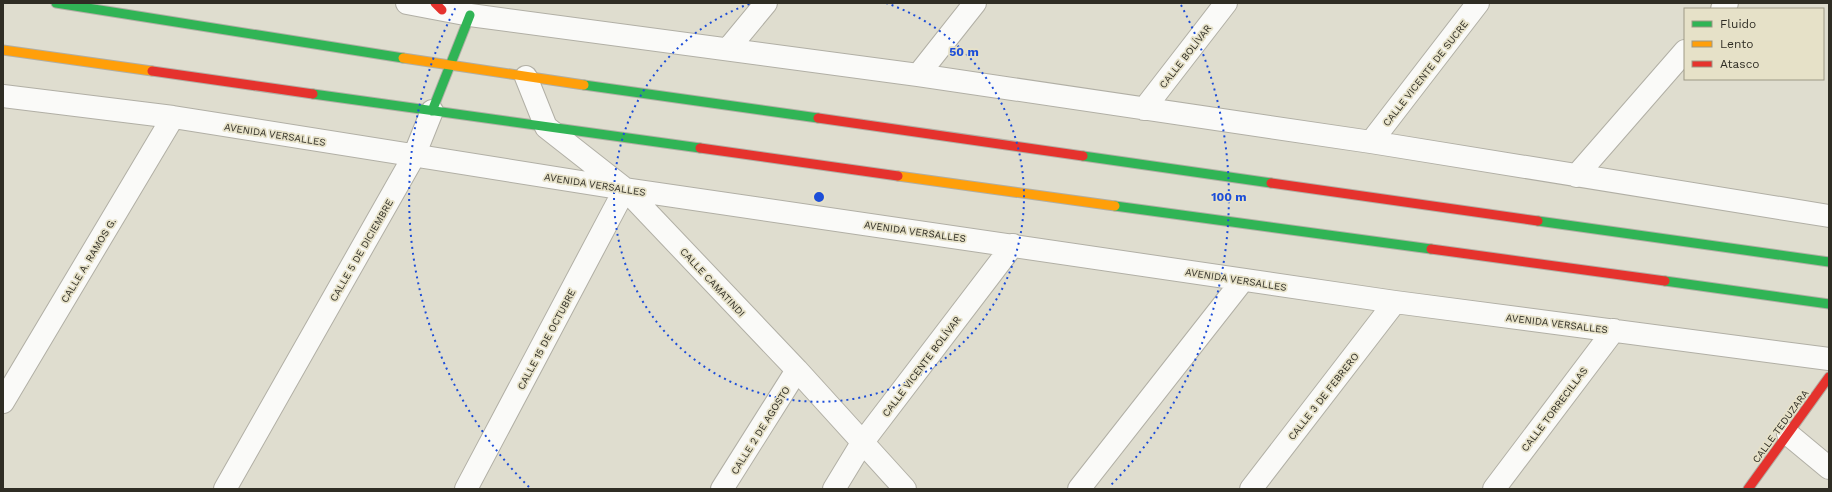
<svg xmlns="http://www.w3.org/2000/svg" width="1832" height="492" font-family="'Work Sans',sans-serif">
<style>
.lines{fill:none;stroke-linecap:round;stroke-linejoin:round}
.street-casing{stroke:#b1afa5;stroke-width:24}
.fast-casing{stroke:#b1afa5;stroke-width:11}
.slow-casing{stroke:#b1afa5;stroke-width:11}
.jam-casing{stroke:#b1afa5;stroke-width:11}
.street{stroke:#fafaf8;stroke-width:22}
.fast{stroke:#30b455;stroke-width:9}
.slow{stroke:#ff9f0a;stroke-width:9}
.jam{stroke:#e5322d;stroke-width:9}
.ring{fill:none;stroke:#1d4ed8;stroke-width:2;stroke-dasharray:2 4}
.labels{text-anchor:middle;stroke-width:3.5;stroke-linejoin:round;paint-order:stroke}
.street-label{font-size:10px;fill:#2f2d24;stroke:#e6e1c8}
.centre{fill:#1d4ed8;stroke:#e6e1c8;stroke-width:2}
.ring-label{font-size:12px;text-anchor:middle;font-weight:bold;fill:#1d4ed8;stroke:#e6e1c8;stroke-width:3.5;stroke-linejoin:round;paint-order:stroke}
</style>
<rect width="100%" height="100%" fill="#dfddcf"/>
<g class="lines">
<defs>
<path id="street" d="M407,3L470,15L918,75L1371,142L1829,216
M1722,9L1727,3
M728,49L766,3
M918,75L975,3
M526,77L546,127L625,189L797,370L905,489
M3,96L173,117L625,189L1395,302L1829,359
M1144,109L1226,3
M1371,142L1478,3
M1576,176L1685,51
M3,402L173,117
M1788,434L1829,468
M225,489L414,156L432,111
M466,489L625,189
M722,489L797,370
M834,489L862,443L1013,245
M1079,489L1243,280
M1251,489L1395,302
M1494,489L1614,330"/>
<path id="fast" d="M56,3L403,58
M584,85L818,118
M313,94L700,148
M432,111L470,15
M1083,156L1271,183
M1115,206L1431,249
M1538,221L1829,262
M1665,281L1829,304"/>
<path id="slow" d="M3,50L152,71
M403,58L584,85
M898,176L1115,206"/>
<path id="jam" d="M435,3L442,10
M152,71L313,94
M818,118L1083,156
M700,148L898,176
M1271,183L1538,221
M1431,249L1665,281
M1748,489L1829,377"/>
</defs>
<use href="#street" class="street-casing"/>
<use href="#fast" class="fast-casing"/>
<use href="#slow" class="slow-casing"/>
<use href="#jam" class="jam-casing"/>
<use href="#street" class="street"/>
<use href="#fast" class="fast"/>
<use href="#slow" class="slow"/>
<use href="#jam" class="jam"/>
</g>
<g class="ring">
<path d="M886 3A205 205 0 1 1 752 3"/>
<path d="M529 487A410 410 0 0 1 457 5M1181 5A410 410 0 0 1 1109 487"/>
</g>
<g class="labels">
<g class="street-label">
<text transform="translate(1185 56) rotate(-52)" y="4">CALLE BOLÍVAR</text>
<text transform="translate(1425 73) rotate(-52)" y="4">CALLE VICENTE DE SUCRE</text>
<text transform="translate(275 134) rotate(9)" y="4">AVENIDA VERSALLES</text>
<text transform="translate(595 184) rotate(9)" y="4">AVENIDA VERSALLES</text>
<text transform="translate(915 231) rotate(8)" y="4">AVENIDA VERSALLES</text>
<text transform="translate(361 250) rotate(-60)" y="4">CALLE 5 DE DICIEMBRE</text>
<text transform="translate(88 260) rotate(-59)" y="4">CALLE A. RAMOS G.</text>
<text transform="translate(1236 279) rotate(9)" y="4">AVENIDA VERSALLES</text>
<text transform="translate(713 282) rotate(47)" y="4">CALLE CAMATINDI</text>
<text transform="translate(1557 323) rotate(7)" y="4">AVENIDA VERSALLES</text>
<text transform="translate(546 339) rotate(-62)" y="4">CALLE 15 DE OCTUBRE</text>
<text transform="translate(921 366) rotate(-53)" y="4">CALLE VICENTE BOLÍVAR</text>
<text transform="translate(1323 396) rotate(-52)" y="4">CALLE 3 DE FEBRERO</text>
<text transform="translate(1554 409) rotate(-53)" y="4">CALLE TORRECILLAS</text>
<text transform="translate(1780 426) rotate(-54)" y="4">CALLE TEDUZARA</text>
<text transform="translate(760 430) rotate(-58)" y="4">CALLE 2 DE AGOSTO</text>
</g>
</g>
<circle cx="819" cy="197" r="6" class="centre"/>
<g class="ring-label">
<text x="964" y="56">50 m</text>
<text x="1229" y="201">100 m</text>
</g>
<rect width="1832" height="492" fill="none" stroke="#2f2d24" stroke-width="8"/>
<rect x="1684" y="8" width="140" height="72" fill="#e6e1c8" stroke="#9d9986"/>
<rect x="1692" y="21" width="20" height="6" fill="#30b455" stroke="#9d9986"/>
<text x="1720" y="28" font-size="12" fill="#2f2d24">Fluido</text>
<rect x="1692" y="41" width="20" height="6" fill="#ff9f0a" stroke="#9d9986"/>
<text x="1720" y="48" font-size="12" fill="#2f2d24">Lento</text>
<rect x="1692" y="61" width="20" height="6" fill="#e5322d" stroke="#9d9986"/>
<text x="1720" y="68" font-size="12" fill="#2f2d24">Atasco</text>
</svg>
